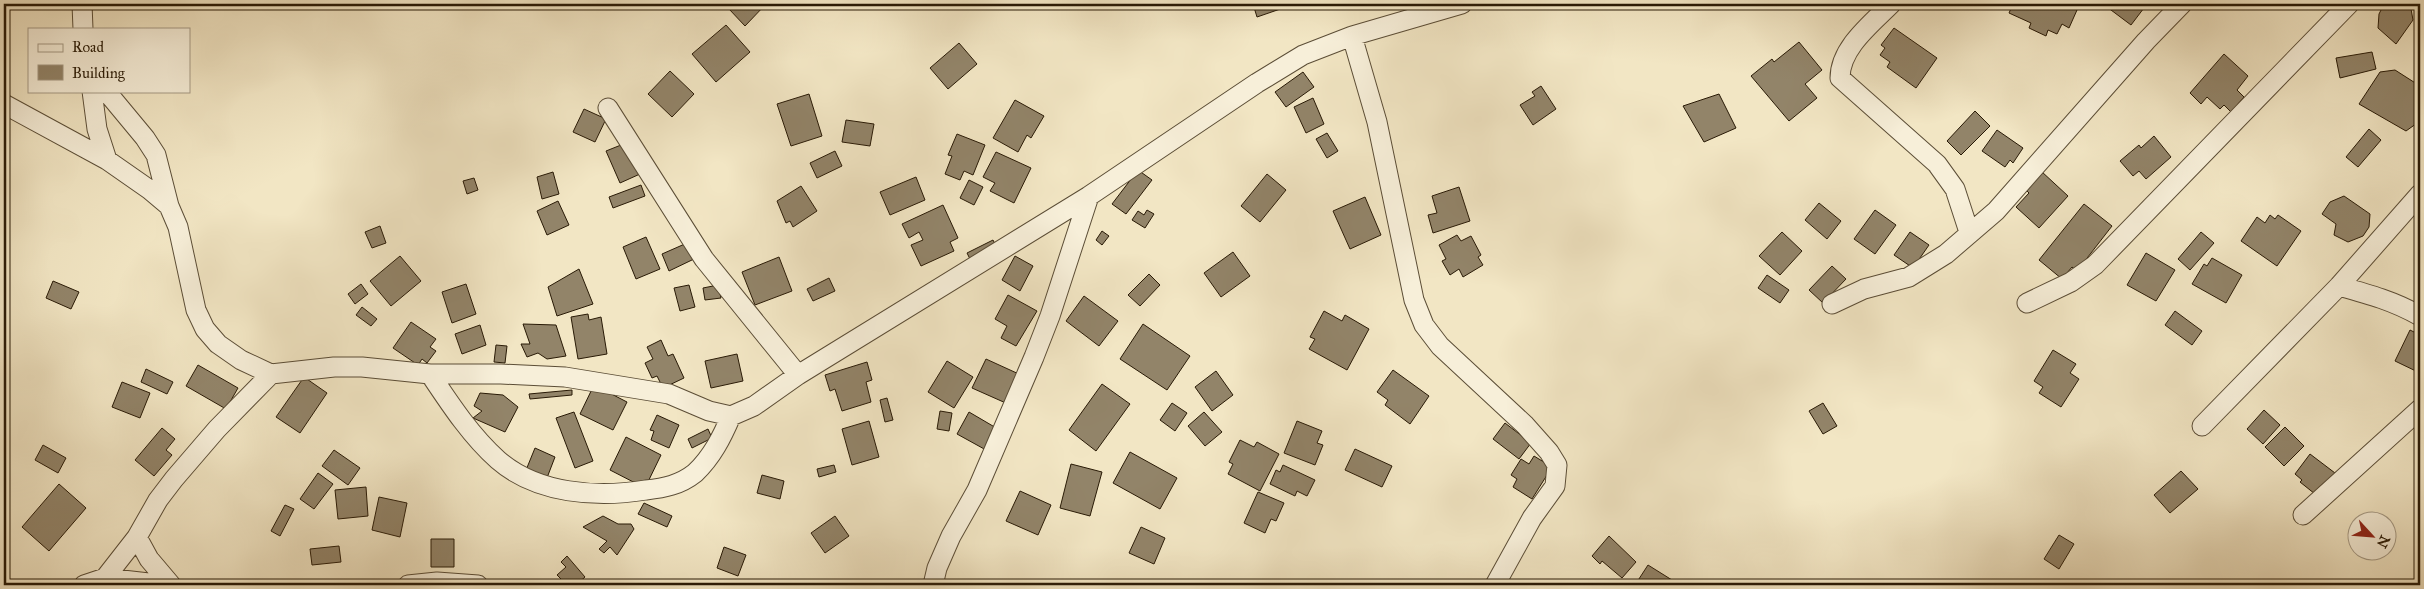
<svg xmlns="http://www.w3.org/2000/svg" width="2424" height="589" font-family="'IM FELL Great Primer',serif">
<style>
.building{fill:#928469;stroke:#291a06}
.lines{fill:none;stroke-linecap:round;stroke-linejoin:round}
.street-casing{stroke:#5b4d36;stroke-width:21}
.street{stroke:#f7efd9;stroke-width:19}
</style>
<rect width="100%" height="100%" fill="#f2e6c4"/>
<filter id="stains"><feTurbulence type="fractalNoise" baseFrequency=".004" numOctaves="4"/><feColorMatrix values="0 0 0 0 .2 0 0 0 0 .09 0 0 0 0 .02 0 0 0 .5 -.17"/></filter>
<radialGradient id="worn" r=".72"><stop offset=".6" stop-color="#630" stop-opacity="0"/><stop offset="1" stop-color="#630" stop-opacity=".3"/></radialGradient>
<path class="building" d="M734,4H766L745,26L729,9Z
M1253,4H1288L1289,6L1257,17Z
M2013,4H2064L2077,10L2069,28L2062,24L2057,34L2048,30L2046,36L2029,28L2031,23L2009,13Z
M2103,4H2147L2131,25Z
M2384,4H2404L2411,9L2413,20L2396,44L2378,28L2379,14Z
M726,25L750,52L716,82L692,54Z
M1894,28L1937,58L1916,88L1887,67L1890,62L1880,55L1885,48L1881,45Z
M1799,42L1822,70L1805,84L1817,98L1789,121L1751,76L1772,59L1774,62Z
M959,43L977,64L948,89L930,68Z
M2372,52L2376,69L2340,78L2336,58Z
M2224,54L2248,76L2237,90L2244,97L2231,112L2224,105L2220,109L2207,97L2201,104L2190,93Z
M2395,70L2420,86V121L2406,131L2359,104L2380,72Z
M670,71L694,94L672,117L648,94Z
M1303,72L1314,87L1286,107L1275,92Z
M1541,86L1556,109L1533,125L1520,105L1535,96L1532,92Z
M809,94L822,136L791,146L777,104Z
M1719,94L1736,128L1704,142L1683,106Z
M1313,98L1324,124L1306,133L1294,107Z
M1015,100L1044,116L1031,138L1027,135L1018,152L993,138Z
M584,109L606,119L595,142L573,132Z
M1975,111L1990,126L1961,155L1947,141Z
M846,120L874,124L870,146L842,142Z
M2369,129L2381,140L2358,167L2346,157Z
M1997,130L2023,148L2013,163L2010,160L2005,167L1982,151Z
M1327,133L1338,151L1327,158L1316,139Z
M957,134L985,145L973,175L964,171L960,180L945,174L952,156L948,155Z
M2154,136L2171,157L2146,179L2139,171L2133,176L2120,161L2139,145L2141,148Z
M626,143L640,174L620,183L606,151Z
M835,151L842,166L817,178L810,163Z
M996,152L1031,168L1014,203L990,191L995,183L983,177Z
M1138,170L1152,180L1126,214L1112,204Z
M2041,171L2068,196L2039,228L2016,207L2029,193L2025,189Z
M553,172L559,194L542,199L537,177Z
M1267,174L1286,190L1260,222L1241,206Z
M916,177L925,200L890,215L880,192Z
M474,178L478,190L467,194L463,181Z
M969,180L983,187L974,205L960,198Z
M641,185L645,196L613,208L609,197Z
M801,186L817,211L793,227L790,221L786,223L777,201Z
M1459,187L1470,221L1433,233L1428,215L1437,213L1432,196Z
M2344,196L2370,214L2369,227L2363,236L2348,242L2334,235L2336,224L2322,214L2330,202Z
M1365,197L1381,235L1350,249L1333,211Z
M558,201L569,225L547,235L537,211Z
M1819,203L1841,221L1827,239L1805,220Z
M2084,204L2112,226L2077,271L2072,267L2062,279L2039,260Z
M943,205L958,238L950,242L954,251L921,266L911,245L923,240L919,232L909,238L902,224Z
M1147,210L1154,214L1145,228L1132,220L1138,211L1144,215Z
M1875,210L1896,225L1875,254L1854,239Z
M2270,215L2275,219L2278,215L2301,231L2277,266L2241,241L2257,217L2265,223Z
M380,226L386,243L372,248L365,232Z
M1102,231L1109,236L1102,245L1096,240Z
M1782,232L1802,251L1780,275L1759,256Z
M1910,232L1929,245L1913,268L1894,255Z
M2201,232L2214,243L2190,270L2178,259Z
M1457,235L1461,241L1471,236L1481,255L1478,257L1483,265L1463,277L1459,269L1450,275L1442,261L1446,259L1439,245Z
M646,237L660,269L636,279L623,247Z
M993,240L997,248L971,261L967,253Z
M687,243L694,259L669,271L662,254Z
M1233,252L1250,276L1221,297L1204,273Z
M2146,253L2175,270L2156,301L2127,285Z
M400,256L421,281L391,306L370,281Z
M1015,256L1033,266L1020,291L1002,280Z
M779,257L792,291L755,305L742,272Z
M2212,258L2242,275L2226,303L2192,284L2204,264L2207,266Z
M1832,266L1846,279L1823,303L1809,290Z
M579,269L593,304L557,316L548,287Z
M1149,274L1160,285L1140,306L1128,295Z
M1767,275L1789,290L1780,303L1758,288Z
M829,278L835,291L813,301L807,289Z
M53,281L79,292L71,309L46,298Z
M361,284L368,294L355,304L348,294Z
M466,284L476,314L452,323L442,292Z
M689,285L695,307L680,311L674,288Z
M718,285L721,298L705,300L703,288Z
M1008,295L1037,311L1016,346L1001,338L1007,326L995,319Z
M1084,296L1118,321L1099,346L1066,321Z
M362,307L377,319L371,326L356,315Z
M1324,311L1342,321L1345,315L1369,329L1347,370L1309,349L1315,339L1310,337Z
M2175,311L2202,331L2192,345L2165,325Z
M588,314L589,320L601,317L607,354L578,359L571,317Z
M411,322L436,339L430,347L436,351L427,363L422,359L418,365L393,348Z
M523,324L556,325L566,356L547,359L538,353L527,357L521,344H530Z
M1143,324L1190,356L1167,390L1120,359Z
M480,325L486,345L462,354L455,334Z
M2410,330L2420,335V373L2395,361Z
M661,340L668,356L673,354L684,378L663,388L657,376L652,378L645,363L653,359L647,347Z
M496,345L507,346L505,363L494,362Z
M2053,350L2076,364L2070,373L2079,379L2061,407L2039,393L2043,387L2034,381Z
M737,354L743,381L711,388L705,361Z
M986,359L1021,375L1008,404L972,388Z
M947,361L973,377L954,408L928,392Z
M867,362L872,380L866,382L871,402L842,411L835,389L830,391L825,375Z
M198,365L238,388L226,409L186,386Z
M146,369L173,382L167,394L141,382Z
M1393,370L1429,396L1410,424L1385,405L1388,400L1377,392Z
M1216,371L1233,395L1212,411L1195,387Z
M304,377L327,393L300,433L276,417Z
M122,382L150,393L140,418L112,407Z
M1102,384L1130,404L1096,451L1069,430Z
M594,385L627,402L613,430L580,414Z
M572,390V395L530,399L529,394Z
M480,393L503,395L518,407L505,432L473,418L482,411L474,406Z
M887,398L893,420L885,422L880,400Z
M1172,403L1187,413L1175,431L1160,420Z
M1823,403L1837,426L1823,434L1809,411Z
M2264,410L2280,425L2263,444L2247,429Z
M940,411L952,413L949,431L937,429Z
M574,412L593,461L575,468L556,418Z
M969,412L998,429L986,450L957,434Z
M1204,412L1222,432L1205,446L1188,426Z
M657,415L679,425L669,448L651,440L654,431L650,430Z
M869,421L879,457L852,465L842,429Z
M1297,421L1322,431L1317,443L1323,445L1315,465L1284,453Z
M1505,423L1531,443L1519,459L1493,439Z
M2285,427L2304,446L2284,466L2265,447Z
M162,428L175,439L166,450L172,455L154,476L135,460Z
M708,429L712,438L692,448L688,439Z
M626,437L661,455L645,488L610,470Z
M1240,440L1254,447L1257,442L1279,454L1260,491L1228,474L1233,464L1229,462Z
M43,445L66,458L58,473L35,460Z
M535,448L555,457L545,483L524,475Z
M1355,449L1392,466L1382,487L1345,470Z
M334,450L360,468L348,485L322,466Z
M1130,452L1177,478L1160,509L1113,483Z
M2310,454L2335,473L2324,489L2320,487L2315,494L2300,482L2302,480L2295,474Z
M1534,456L1552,467L1532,499L1513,487L1517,479L1511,475L1521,459L1529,464Z
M1071,464L1102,472L1090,516L1060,508Z
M834,465L836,472L819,477L817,469Z
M1283,465L1315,480L1307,496L1297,491L1295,496L1270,484L1276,470L1280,472Z
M2181,471L2198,489L2170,513L2154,495Z
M318,473L333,484L314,509L300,499Z
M762,475L784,481L780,499L757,493Z
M59,484L86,508L49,551L22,527Z
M366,487L368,516L338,519L335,490Z
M1020,491L1051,505L1038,535L1006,521Z
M1258,492L1284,503L1276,521L1271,519L1265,533L1244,523Z
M379,497L407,503L400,537L372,530Z
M644,503L672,516L667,527L638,514Z
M285,505L294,509L280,536L271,531Z
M603,516L618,524H631L634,529L617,555L610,547L604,553L599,549L607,541L583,527Z
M835,516L849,536L825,553L811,533Z
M1141,527L1165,538L1154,564L1129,553Z
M2059,535L2074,544L2059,569L2044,559Z
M1609,536L1636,562L1622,578L1602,561L1600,564L1592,556Z
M431,539H454V567H431Z
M339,546L341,562L312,565L310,549Z
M724,547L746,555L738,576L717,568Z
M567,556L585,577L576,585H567L557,575L566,567L561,562Z
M1648,565L1680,585H1635Z"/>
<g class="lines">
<defs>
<path id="street" d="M82,4L83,29
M1891,4C1871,24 1840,48 1840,78L1937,164L1955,189L1969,232
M1352,36L1377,122L1414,300L1424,325L1440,346L1525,425L1549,452L1557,465L1555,486L1532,518L1495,585
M92,91L97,129L107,160
M106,91L145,138L156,155L169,206
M4,104L107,160L150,190L169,206L178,227L196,310L205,329L218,344L241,360L271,374L334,367H362L430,374H501L565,377L669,394L709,411L731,416L754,406L798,375L1089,196
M608,108L704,259L798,375
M2339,286C2368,294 2394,301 2420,316
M2027,303L2071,282L2095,265L2349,4
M1832,304L1864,289L1909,277L1946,254L1996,211L2146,41L2182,4
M430,374C450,404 471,436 498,460C537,494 597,498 646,490C664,488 680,485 695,473C712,457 722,437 731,416
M2202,426L2339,286L2420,194
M2303,515L2420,409
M137,537L149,559L171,585
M105,578L137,537L158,500L174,479L217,429L271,374
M84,585L105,578L166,585
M408,585L437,582L478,585
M933,585L937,568L951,536L977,490L1034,357L1050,316L1089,196L1257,83L1303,55L1352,36L1462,4"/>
</defs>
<use href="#street" class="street-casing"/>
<use href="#street" class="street"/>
</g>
<rect width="2424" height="589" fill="none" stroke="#f2e6c4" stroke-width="20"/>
<rect x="5" y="5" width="2414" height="579" fill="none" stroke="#291a06" stroke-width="2.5"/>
<rect x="10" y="10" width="2404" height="569" fill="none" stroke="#291a06"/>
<rect x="28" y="28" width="162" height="65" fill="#f7efd9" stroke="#a59a85"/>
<rect x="38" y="44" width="25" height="8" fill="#f7efd9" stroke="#a59a85"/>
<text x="72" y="52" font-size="15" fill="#291a06">Road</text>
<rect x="38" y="65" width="25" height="15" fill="#928469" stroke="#a59a85"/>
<text x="72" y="78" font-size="15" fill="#291a06">Building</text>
<g transform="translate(2372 536) rotate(116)"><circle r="24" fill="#f7efd9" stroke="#a59a85"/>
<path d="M0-4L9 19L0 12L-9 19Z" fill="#8f2418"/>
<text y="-8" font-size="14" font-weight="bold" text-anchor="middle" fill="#291a06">N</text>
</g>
<rect width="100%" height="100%" filter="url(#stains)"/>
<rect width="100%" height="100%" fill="url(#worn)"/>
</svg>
